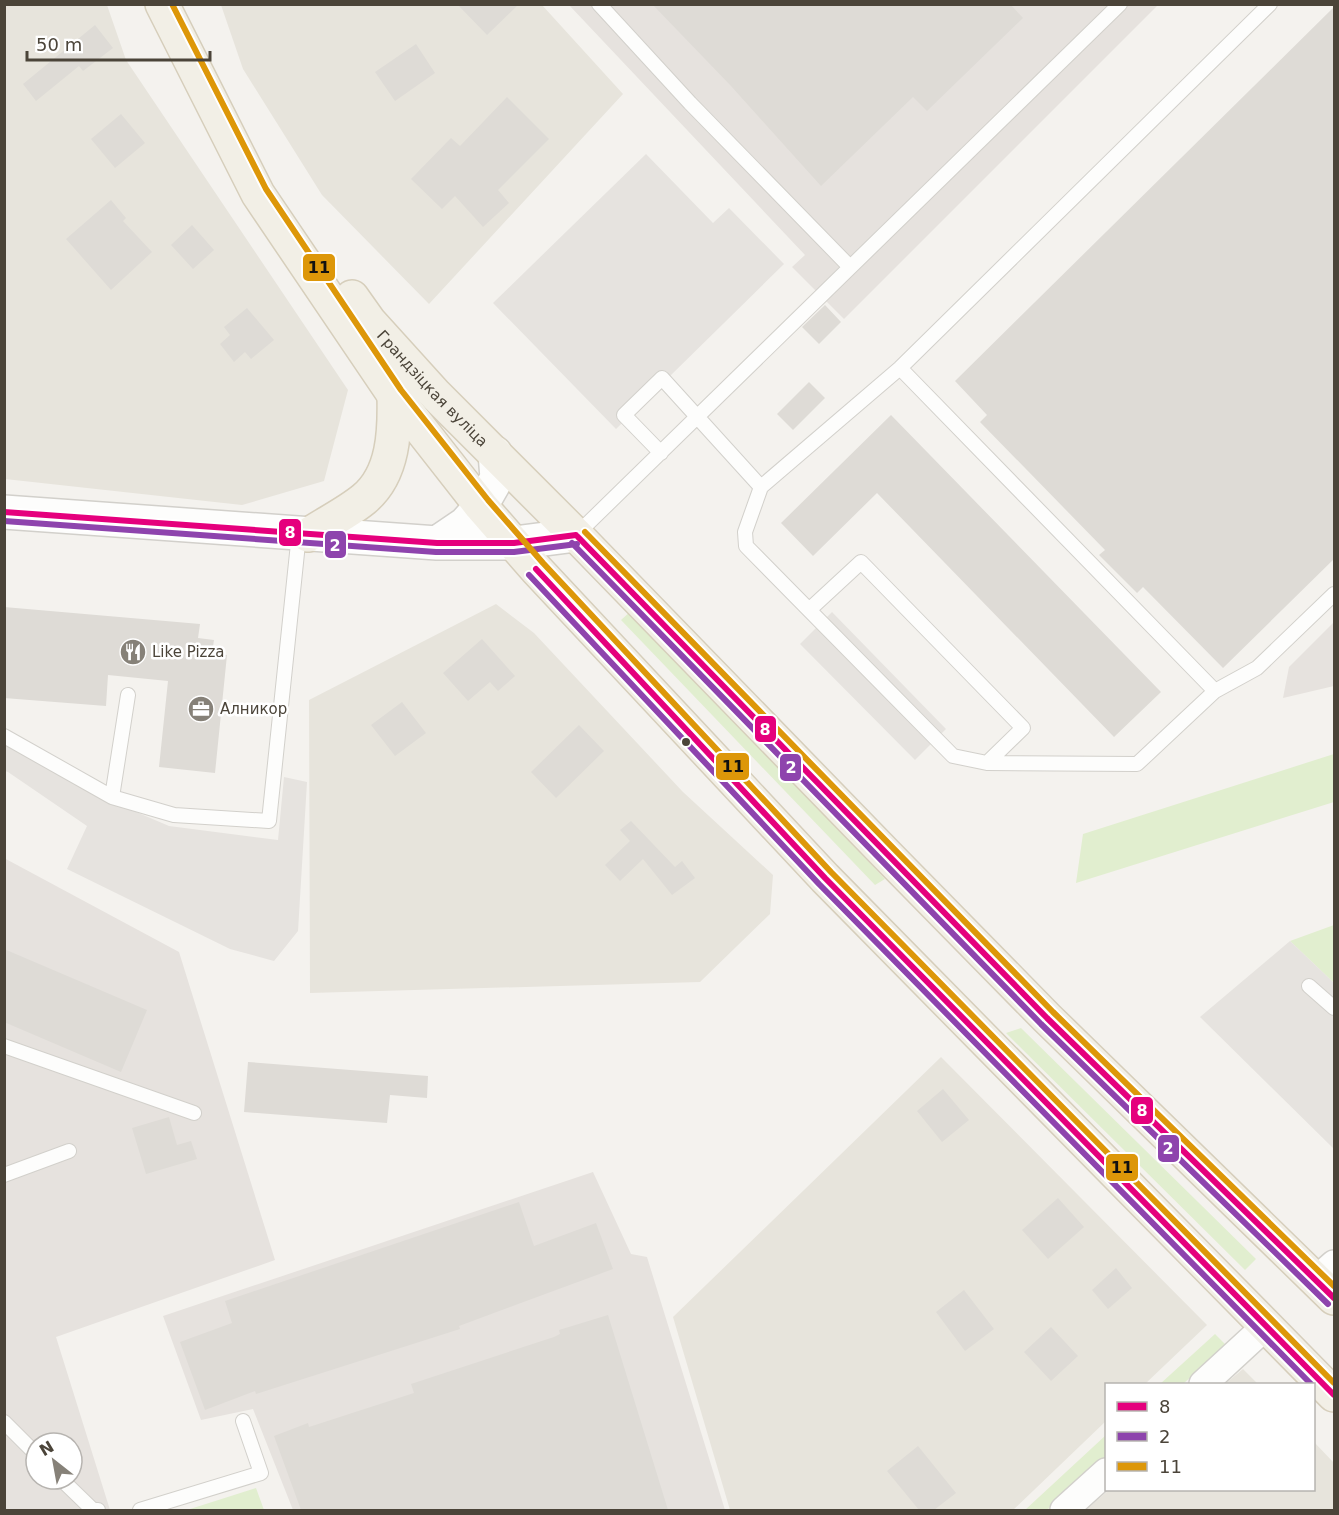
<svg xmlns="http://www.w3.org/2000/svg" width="1339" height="1515" font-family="'DejaVu Sans',sans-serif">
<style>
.residential{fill:#e7e4dc}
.industrial{fill:#e6e2de;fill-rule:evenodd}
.green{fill:#e1eecf}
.parking{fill:#e6e3df}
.building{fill:#dedbd6}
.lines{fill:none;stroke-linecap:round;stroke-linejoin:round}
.service-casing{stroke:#d2d0cb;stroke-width:16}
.minor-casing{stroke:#d2d0cb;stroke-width:30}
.tertiary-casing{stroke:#d2d0cb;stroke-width:36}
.primary-casing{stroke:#d6cebb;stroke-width:36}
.service{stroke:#fdfdfc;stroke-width:14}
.minor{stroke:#fdfdfc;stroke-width:27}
.tertiary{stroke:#fdfdfc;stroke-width:33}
.primary{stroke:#f2efe6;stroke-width:33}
.bus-1-casing{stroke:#fff;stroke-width:10}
.bus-2-casing{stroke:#fff;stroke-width:10}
.bus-3-casing{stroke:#fff;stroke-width:10}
.bus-1{stroke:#e5007d;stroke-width:6}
.bus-2{stroke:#8e44ad;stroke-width:6}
.bus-3{stroke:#dd9709;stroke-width:6}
.bus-dot{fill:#4b4439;stroke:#fff;stroke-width:2}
.labels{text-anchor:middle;stroke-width:5;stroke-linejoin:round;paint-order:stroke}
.street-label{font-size:15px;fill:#4b4439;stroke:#fff}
.poi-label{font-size:15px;fill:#4b4439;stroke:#fff;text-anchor:start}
.line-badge{stroke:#fff;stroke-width:2}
.badge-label{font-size:16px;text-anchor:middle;font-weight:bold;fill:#fff}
.pale-badge-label{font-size:16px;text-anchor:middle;font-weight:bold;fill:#111}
</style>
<rect width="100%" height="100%" fill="#f4f2ee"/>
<path class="residential" d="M5,5H107L126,60L348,390L324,481L242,505L5,479Z
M221,5H542L623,94L429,304L322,195L243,69Z
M496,604L534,633L683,792L773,875L770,914L700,982L310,993L309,700Z
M941,1057L1207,1325L1145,1384H1106V1421L1013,1510H730L673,1317Z
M1243,1369L1258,1384H1225Z
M1314,1442L1334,1463V1510H1086L1109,1490H1314Z"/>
<path class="industrial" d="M569,5H1158L844,319L792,267L805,255Z
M1334,622V686L1283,698L1289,667Z
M4,858L179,952L275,1260L56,1337L110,1510H5ZM36,1443H72V1479H36Z
M593,1172L631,1254L647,1257L725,1510H293L253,1409L201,1420L163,1316Z"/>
<path class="green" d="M631,611L885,879L875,885L621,620Z
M1334,754V802L1076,883L1083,834Z
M1334,925V983L1290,941Z
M1021,1028L1256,1259L1245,1270L1006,1033Z
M1215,1334L1226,1345L1183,1384H1160Z
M1106,1435V1456L1047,1510H1025Z
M256,1488L264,1510H187Z"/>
<path class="parking" d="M646,154L713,223L729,208L784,264L616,429L493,303Z
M832,612L946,729L915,760L800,644Z
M4,738L101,797L169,826L278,840L284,777L307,782L298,931L274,961L230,949L67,869L87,826L8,772L5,771Z
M1290,941L1334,983V1149L1200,1017Z"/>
<path class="building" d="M457,4H519L487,35Z
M652,4H1010L1023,18L927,111L913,97L821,186L731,86Z
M1335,6V558L1223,668L1143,587L1137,593L1099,555L1105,550L980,422L987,415L955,381Z
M95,25L113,48L83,71L79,66L36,101L23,84Z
M416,44L435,73L395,101L375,72Z
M507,97L549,139L498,190L509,203L483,227L455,196L442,209L411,179L451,138L460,146Z
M121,114L145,143L115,168L91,139Z
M111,200L126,218L123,221L152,252L111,290L66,239Z
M192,225L214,250L193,269L171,245Z
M825,305L841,322L819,344L802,327Z
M247,308L274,340L251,359L245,352L234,362L220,344L230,335L224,327Z
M809,382L825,398L793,430L777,414Z
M891,415L1161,692L1114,737L877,493L813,556L781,523Z
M4,607L200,624L198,638L214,640L212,653L227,655L215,773L159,767L168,681L108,675L106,706L4,698Z
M482,639L515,676L498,691L490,682L468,701L443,673Z
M402,702L426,733L395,756L371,725Z
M579,725L604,751L556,798L531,772Z
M631,821L675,867L682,861L695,878L672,895L643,859L620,881L605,865L630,841L620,830Z
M4,949L147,1010L121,1072L4,1022Z
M248,1062L428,1076L427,1098L390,1095L387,1123L244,1112Z
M943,1089L969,1120L942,1142L917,1111Z
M169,1117L177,1145L191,1141L197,1159L146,1174L132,1128Z
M1058,1198L1084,1227L1048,1259L1022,1230Z
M519,1202L534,1246L596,1223L613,1269L459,1326L460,1329L256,1394L255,1391L205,1410L180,1342L232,1323L225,1301Z
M1116,1268L1132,1288L1108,1309L1092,1290Z
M964,1290L994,1329L965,1351L936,1312Z
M608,1315L668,1510H301L274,1436L308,1423L309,1427L414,1393L411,1384L554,1337L560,1334L559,1330Z
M1051,1327L1078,1356L1051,1381L1024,1352Z
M918,1446L956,1493L934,1510H919L887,1471Z"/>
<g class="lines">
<defs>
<path id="service" d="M599,4L690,103L850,267
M900,368L1215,691L1257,668L1334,594
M661,453L624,415L662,378L761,487L745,532L746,546L953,756L987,763L1023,728L861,562L809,610
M761,487L900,368L1270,4
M576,535L1120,4
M4,736L112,797L174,815L269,821L299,534
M987,763L1137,764L1215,691
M112,797L128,695
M1309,986L1334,1008
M4,1046L194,1113
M4,1175L69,1151
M4,1422L36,1454
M61,1479L93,1510H98
M140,1510L261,1473L243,1421"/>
<path id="minor" d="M1316,1280L1334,1264
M1203,1384L1266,1326
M1064,1510L1106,1472"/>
<path id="tertiary" d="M4,512L437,543H514L576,535
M437,543L465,524L481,506L497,478L495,453"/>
<g id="primary">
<path d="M162,4L258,194L394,395L481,506L536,569L825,878L1334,1395"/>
<path id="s1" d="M352,297L369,321L436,395L576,535L885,853L1047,1018L1334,1298"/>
<path d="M308,535C326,523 347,513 364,499C394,474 395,431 394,395"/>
</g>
</defs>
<use href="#service" class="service-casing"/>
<use href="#minor" class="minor-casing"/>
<use href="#tertiary" class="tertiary-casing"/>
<use href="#primary" class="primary-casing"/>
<use href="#service" class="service"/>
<use href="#minor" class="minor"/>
<use href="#tertiary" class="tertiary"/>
<use href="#primary" class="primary"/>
<defs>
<path id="bus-1" d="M4,512L437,543H514L576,535
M578,537L1047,1018L1334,1298
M536,569L825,878L1334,1395"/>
<path id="bus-2" d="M4,521L436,552H514L577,544
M572,543L1041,1024L1328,1304
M529,575L819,884L1311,1384"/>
<path id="bus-3" d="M172,4L266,189L401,390L488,500L543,563L831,872L1334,1383
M585,532L1053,1012L1334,1286"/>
</defs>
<use href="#bus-1" class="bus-1-casing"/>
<use href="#bus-2" class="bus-2-casing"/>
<use href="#bus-3" class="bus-3-casing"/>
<use href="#bus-1" class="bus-1"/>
<use href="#bus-2" class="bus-2"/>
<use href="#bus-3" class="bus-3"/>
</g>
<defs>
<symbol id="restaurant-disc" viewBox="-11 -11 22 22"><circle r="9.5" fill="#868178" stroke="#fff"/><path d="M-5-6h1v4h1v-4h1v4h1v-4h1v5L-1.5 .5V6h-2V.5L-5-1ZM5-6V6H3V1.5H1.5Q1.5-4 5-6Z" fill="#fff"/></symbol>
<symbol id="office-disc" viewBox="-11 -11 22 22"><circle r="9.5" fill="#868178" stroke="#fff"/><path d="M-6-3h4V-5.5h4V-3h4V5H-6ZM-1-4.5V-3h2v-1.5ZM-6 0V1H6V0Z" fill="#fff"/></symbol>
</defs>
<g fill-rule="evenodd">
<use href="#restaurant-disc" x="118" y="637" width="30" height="30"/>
<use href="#office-disc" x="186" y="694" width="30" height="30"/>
</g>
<circle class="bus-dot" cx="686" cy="742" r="5"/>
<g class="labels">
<g class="street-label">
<text dy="5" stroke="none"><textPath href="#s1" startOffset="122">Грандзіцкая вуліца</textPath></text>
</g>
<g class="poi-label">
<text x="152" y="657">Like Pizza</text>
<text x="220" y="714">Алникор</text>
</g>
</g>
<g class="line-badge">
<rect x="302" y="253" width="34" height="29" rx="6" fill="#dd9709"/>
<rect x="278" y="518" width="24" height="29" rx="6" fill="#e5007d"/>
<rect x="324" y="530" width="23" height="29" rx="6" fill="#8e44ad"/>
<rect x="754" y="715" width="23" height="28" rx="6" fill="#e5007d"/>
<rect x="715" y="752" width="35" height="29" rx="6" fill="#dd9709"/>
<rect x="779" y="753" width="23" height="29" rx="6" fill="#8e44ad"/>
<rect x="1130" y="1096" width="24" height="29" rx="6" fill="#e5007d"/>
<rect x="1157" y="1134" width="23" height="29" rx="6" fill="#8e44ad"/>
<rect x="1105" y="1153" width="34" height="29" rx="6" fill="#dd9709"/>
</g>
<g class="badge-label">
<text x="290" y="538">8</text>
<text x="335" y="551">2</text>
<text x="765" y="735">8</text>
<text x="791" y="773">2</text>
<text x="1142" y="1116">8</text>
<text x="1168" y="1154">2</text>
</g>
<g class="pale-badge-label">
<text x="319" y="273">11</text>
<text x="733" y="772">11</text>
<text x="1122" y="1173">11</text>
</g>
<rect width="1339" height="1515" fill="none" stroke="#4b4439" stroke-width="12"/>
<rect x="1105" y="1383" width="210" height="108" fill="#ffffff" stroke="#b7b4b0" stroke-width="1.5"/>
<rect x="1117" y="1402" width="30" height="9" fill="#e5007d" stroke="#b7b4b0" stroke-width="1.5"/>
<text x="1159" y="1413" font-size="18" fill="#4b4439">8</text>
<rect x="1117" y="1432" width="30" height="9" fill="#8e44ad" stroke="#b7b4b0" stroke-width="1.5"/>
<text x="1159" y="1443" font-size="18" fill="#4b4439">2</text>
<rect x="1117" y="1462" width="30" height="9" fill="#dd9709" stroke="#b7b4b0" stroke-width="1.5"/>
<text x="1159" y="1473" font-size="18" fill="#4b4439">11</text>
<g transform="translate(54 1461) rotate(329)"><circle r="28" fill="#ffffff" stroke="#b7b4b0" stroke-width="1.5"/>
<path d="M0-4.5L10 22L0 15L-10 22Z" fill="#868178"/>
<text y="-9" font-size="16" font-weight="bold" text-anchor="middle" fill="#4b4439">N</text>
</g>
<path d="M27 51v9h183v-9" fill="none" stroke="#4b4439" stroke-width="3"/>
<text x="36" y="51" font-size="18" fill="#4b4439" stroke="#ffffff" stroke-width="4.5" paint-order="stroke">50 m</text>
</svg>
